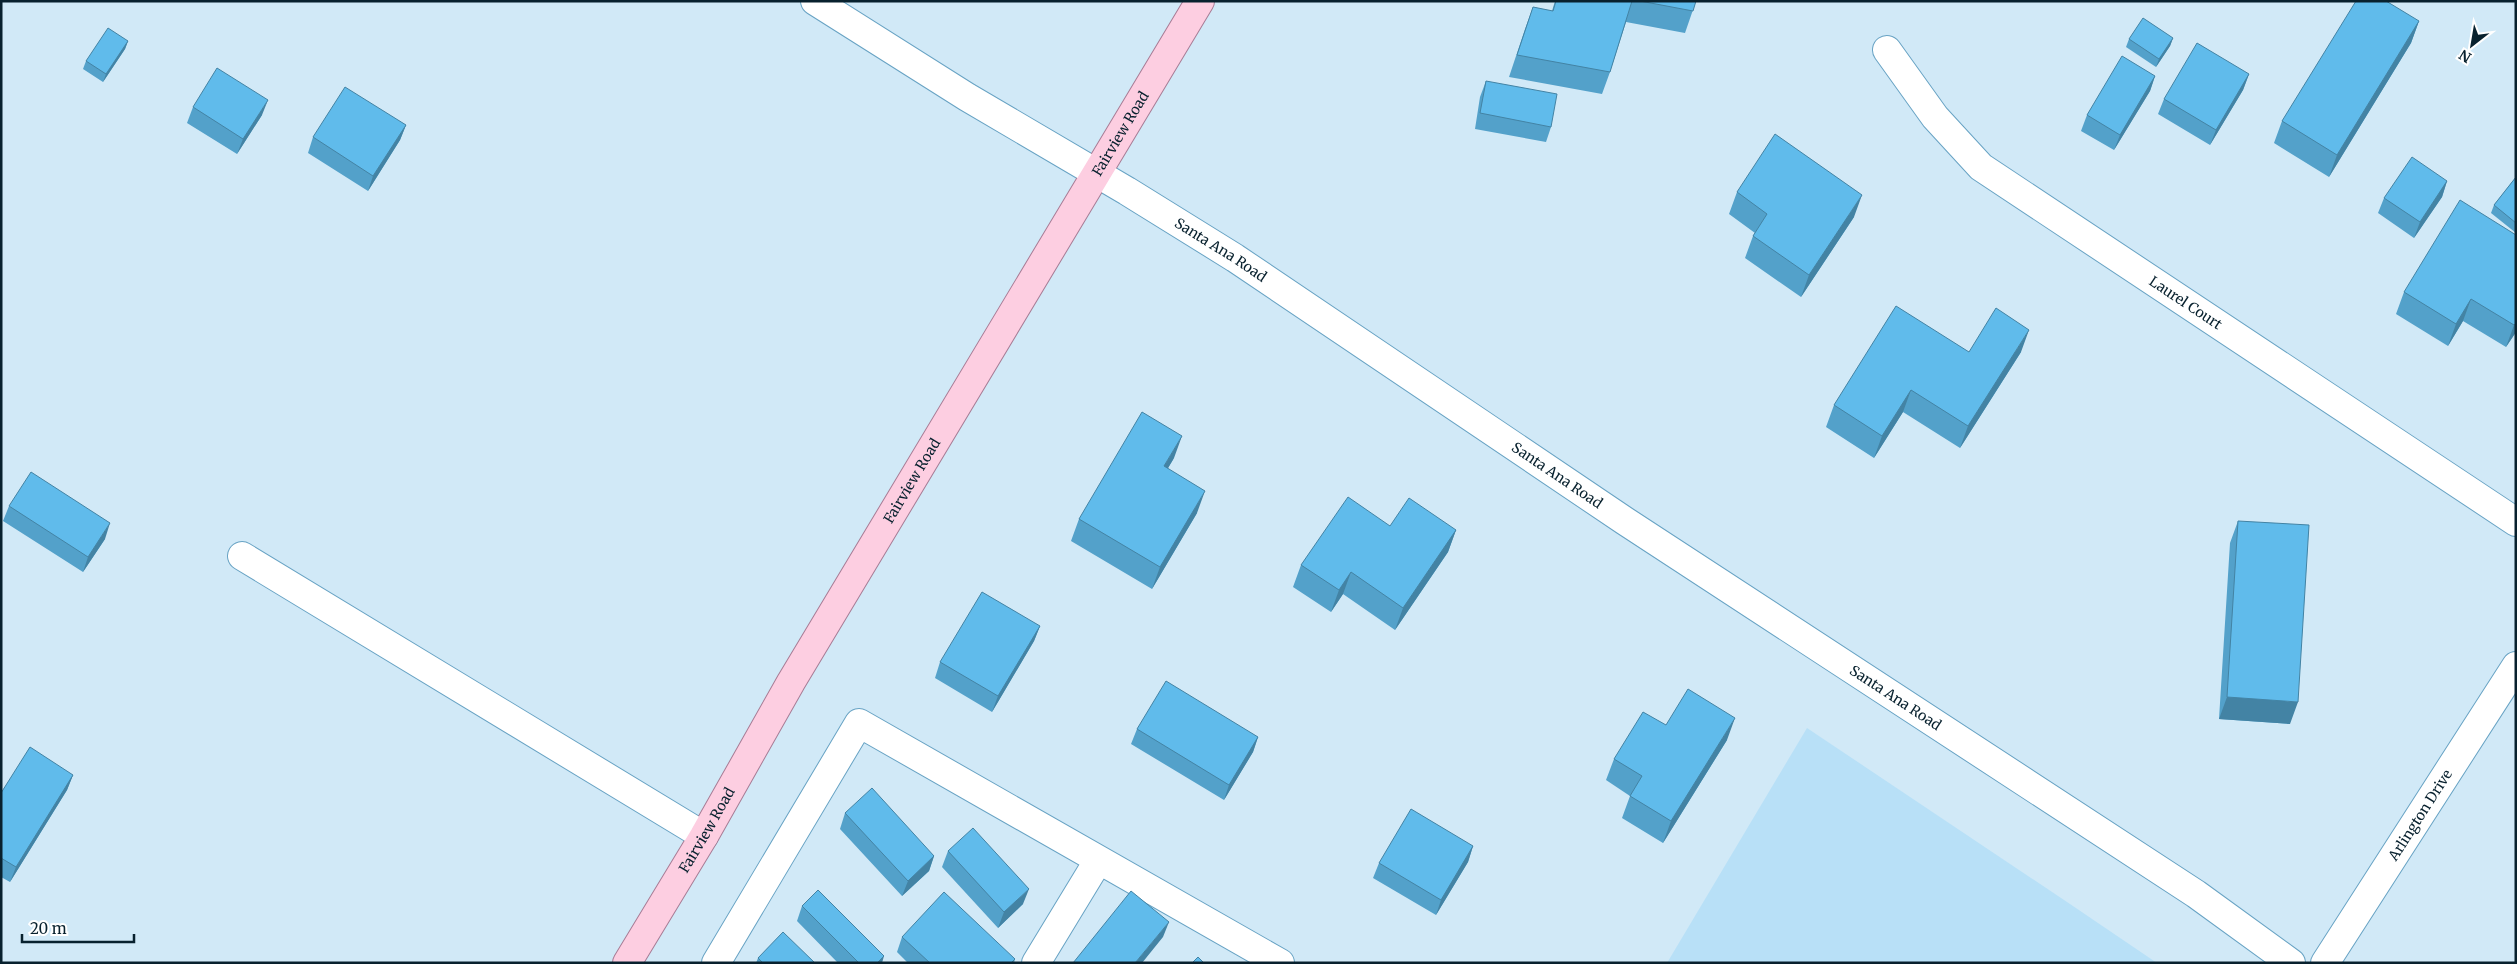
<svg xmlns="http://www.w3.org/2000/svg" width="2517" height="964" font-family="Merriweather,serif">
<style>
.built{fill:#b8e0f7}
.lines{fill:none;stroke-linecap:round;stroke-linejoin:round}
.minor-casing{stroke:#68a3c4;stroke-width:30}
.major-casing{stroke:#a77c95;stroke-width:30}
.minor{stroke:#fff;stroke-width:28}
.major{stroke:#fdcee1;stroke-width:28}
.wall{fill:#53a1ca}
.shaded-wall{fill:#4383a4}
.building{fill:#60bbeb;stroke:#4383a4}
.labels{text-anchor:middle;stroke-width:4;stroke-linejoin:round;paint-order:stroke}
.street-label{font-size:14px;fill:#08212e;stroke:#fff}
</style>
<rect width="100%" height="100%" fill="#d1e9f7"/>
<path class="built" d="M1807,728L2070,904L2157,963H1667Z"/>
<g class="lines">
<defs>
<g id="minor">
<path id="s1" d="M815,1L967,97L1127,191L1235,258L1625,521L2196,894L2291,963"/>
<path id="s2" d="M1887,50L1935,117L1981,167L2516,522"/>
<path d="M242,556L704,836"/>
<path d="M716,963L859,723L1280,963"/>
<path d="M1036,963L1098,861"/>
<path id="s3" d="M2325,963L2516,666"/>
</g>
<g id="major">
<path id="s4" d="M627,963L704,836L791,682L1200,1"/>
</g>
</defs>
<use href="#minor" class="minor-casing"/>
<use href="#major" class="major-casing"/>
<use href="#minor" class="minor"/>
<use href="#major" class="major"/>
</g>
<path class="wall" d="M1555,1H1696L1685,33L1626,22L1610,72L1602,94L1509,77L1525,29L1533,7L1552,11Z
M2419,21L2411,43L2329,177L2274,143L2282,121Z
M2173,38L2170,46L2156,67L2126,47L2129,39Z
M128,41L125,49L103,82L83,69L86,61Z
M2249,74L2243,90L2210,145L2158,114L2164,99Z
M2155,76L2150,91L2114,150L2081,131L2087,115Z
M1486,81L1551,127L1546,142L1475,129L1480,97Z
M193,107L262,115L237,154L187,123Z
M406,125L400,140L368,191L308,153L313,137Z
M2516,177V233L2491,213L2494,205Z
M2447,181L2442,197L2414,238L2378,213L2384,198Z
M1737,192L1854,217L1801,297L1745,258L1753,236L1755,233L1729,214Z
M2516,235V332L2506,347L2463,321L2448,346L2396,314L2404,292Z
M1969,352H2021L1960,448L1903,412L1874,458L1826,427L1834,405Z
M1174,458L1168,468L1197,513L1152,589L1071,541L1079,519Z
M9,506L105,539L83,572L3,521Z
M2238,521L2290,724L2219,719L2230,543Z
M1390,526L1456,530L1448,552L1395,630L1343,594L1331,612L1293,587L1301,565Z
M1040,626L1034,641L992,712L935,678L940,662Z
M1666,725L1727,740L1663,843L1622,818L1630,796L1606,780L1614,759Z
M1137,729L1258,737L1253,752L1224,800L1131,744Z
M73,775L67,790L10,882L1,877V793Z
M845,813L934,856L929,871L902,896L840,829Z
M1473,846L1468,862L1436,915L1373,878L1379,863Z
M948,851L1023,904L998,928L942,867Z
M802,906L882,963H838L797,921Z
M902,937L1015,959L1014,963H908L897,952Z
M758,958L815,963H756Z"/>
<path class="shaded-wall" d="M2419,21L2411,43L2329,177L2337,155Z
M2173,38L2170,46L2156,67L2159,59Z
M128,41L125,49L103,82L106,74Z
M2249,74L2243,90L2210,145L2216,130Z
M2155,76L2150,91L2114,150L2120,135Z
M268,100L262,115L237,154L243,139Z
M406,125L400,140L368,191L373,176Z
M2447,181L2442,197L2414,238L2420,222Z
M1862,195L1854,217L1801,297L1809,275Z
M2471,299L2463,321L2448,346L2456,324Z
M2516,323V332L2506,347L2514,325Z
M2029,330L2021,352L1960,448L1968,426Z
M1911,390L1903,412L1874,458L1882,436Z
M1182,436L1174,458L1156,488L1164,466Z
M1205,491L1197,513L1152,589L1160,567Z
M110,523L105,539L83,572L88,557Z
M1456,530L1448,552L1395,630L1403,608Z
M1351,572L1343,594L1331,612L1339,590Z
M1040,626L1034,641L992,712L998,696Z
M2227,697L2298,702L2290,724L2219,719Z
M1735,718L1727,740L1663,843L1671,821Z
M1258,737L1253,752L1224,800L1229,785Z
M73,775L67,790L10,882L16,867Z
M1473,846L1468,862L1436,915L1441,900Z
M934,856L929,871L902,896L908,881Z
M1029,889L1023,904L998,928L1004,912Z
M1169,922L1163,937L1142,963H1135Z
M884,956L882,963H877Z"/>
<path class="building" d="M1556,1H1632L1610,72L1517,55L1533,7L1553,11Z
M1640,1H1696L1693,11Z
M2356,1H2386L2419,21L2337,155L2282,121Z
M2143,18L2173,38L2159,59L2129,39Z
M108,28L128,41L106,74L86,61Z
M2197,43L2249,74L2216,130L2164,99Z
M2122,56L2155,76L2120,135L2087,115Z
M217,68L268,100L243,139L193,107Z
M1486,81L1557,94L1551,127L1480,113Z
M345,87L406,125L373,176L313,137Z
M1775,134L1862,195L1809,275L1753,236L1767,214L1737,192Z
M2412,157L2447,181L2420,222L2384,198Z
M2516,177V223L2494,205Z
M2460,200L2516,235V323L2514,325L2471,299L2456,324L2404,292Z
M1896,306L1969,352L1996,308L2029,330L1968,426L1911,390L1882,436L1834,405Z
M1142,412L1182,436L1164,466L1205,491L1160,567L1079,519Z
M31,472L110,523L88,557L9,506Z
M1348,497L1390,526L1409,498L1456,530L1403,608L1351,572L1339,590L1301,565Z
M2238,521L2309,525L2298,702L2227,697Z
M982,592L1040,626L998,696L940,662Z
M1166,681L1258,737L1229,785L1137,729Z
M1688,689L1735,718L1671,821L1630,796L1642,776L1614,759L1643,712L1666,725Z
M30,747L73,775L16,867L1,858V793Z
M872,788L934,856L908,881L845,813Z
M1411,809L1473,846L1441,900L1379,863Z
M973,828L1029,889L1004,912L948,851Z
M818,890L884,956L877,963H859L802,906Z
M1131,891L1169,922L1135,963H1073Z
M944,892L1015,959L1011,963H930L902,937Z
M783,932L815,963H763L758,958Z
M1198,957L1204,963H1192Z"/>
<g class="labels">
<g class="street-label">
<text dy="5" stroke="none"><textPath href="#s4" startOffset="965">Fairview Road</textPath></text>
<text dy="5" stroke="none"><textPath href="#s1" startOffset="476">Santa Ana Road</textPath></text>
<text dy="5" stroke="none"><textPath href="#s2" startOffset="396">Laurel Court</textPath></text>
<text dy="5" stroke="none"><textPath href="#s1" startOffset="881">Santa Ana Road</textPath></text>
<text dy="5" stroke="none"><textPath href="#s4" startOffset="560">Fairview Road</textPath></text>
<text dy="5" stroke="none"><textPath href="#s1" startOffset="1286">Santa Ana Road</textPath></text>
<text dy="5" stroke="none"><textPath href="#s3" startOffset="176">Arlington Drive</textPath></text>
<text dy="5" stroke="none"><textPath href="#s4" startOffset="155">Fairview Road</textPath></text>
</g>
</g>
<rect width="2517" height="964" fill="none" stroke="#08212e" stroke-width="5"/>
<g transform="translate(2472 45) rotate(211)" stroke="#ffffff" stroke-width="4" paint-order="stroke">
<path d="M0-4L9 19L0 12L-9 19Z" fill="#08212e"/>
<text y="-8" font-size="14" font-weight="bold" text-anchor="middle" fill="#08212e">N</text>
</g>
<path d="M22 934v8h112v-8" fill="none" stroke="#08212e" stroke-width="2.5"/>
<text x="30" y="934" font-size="15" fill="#08212e" stroke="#ffffff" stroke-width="4" paint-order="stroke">20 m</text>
</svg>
